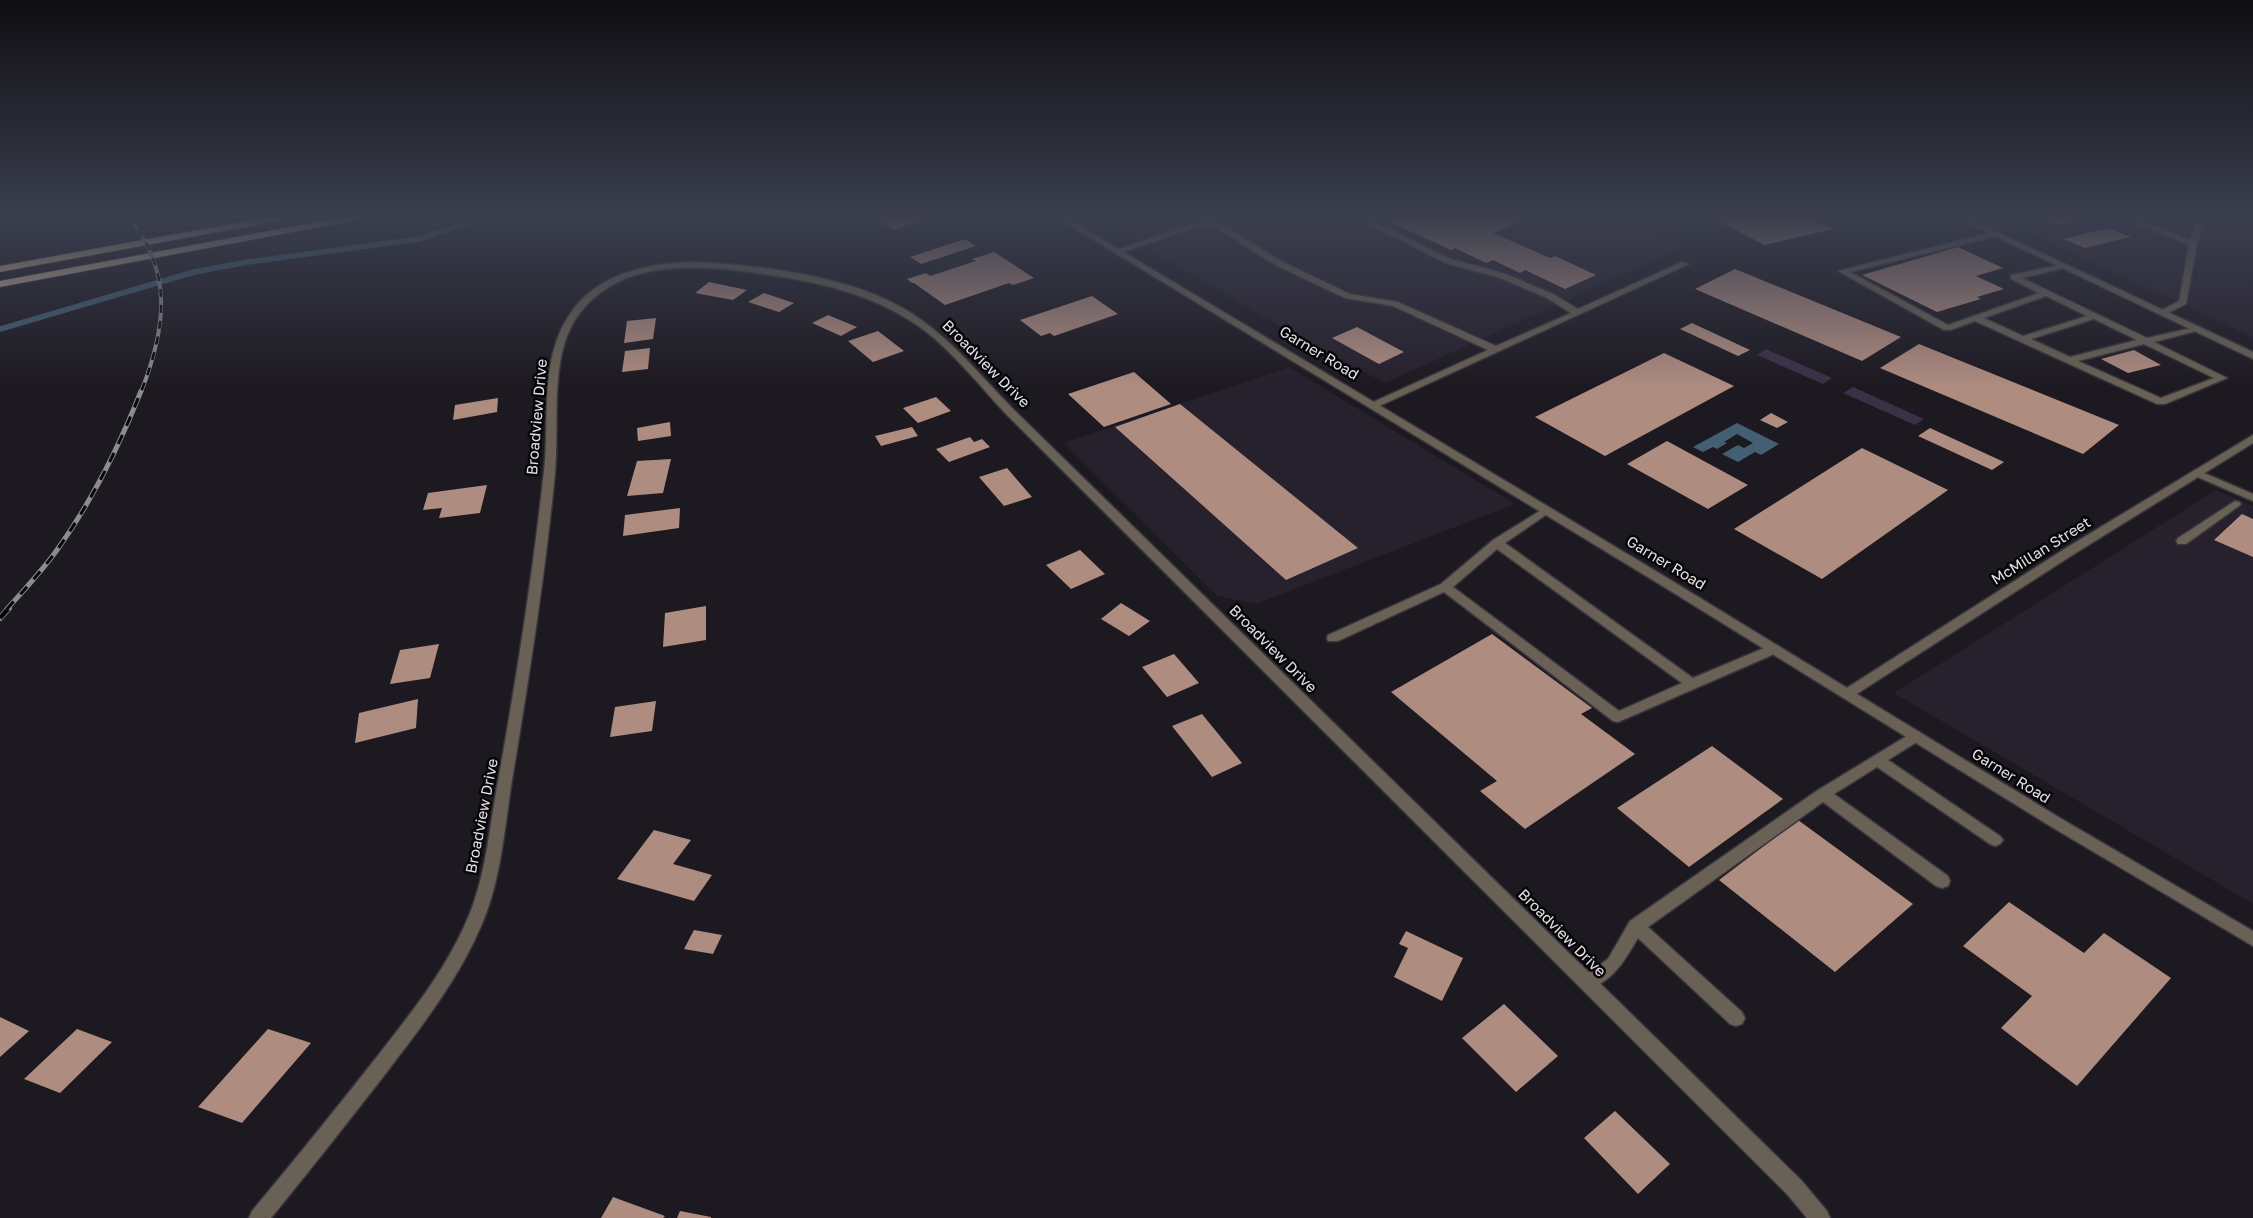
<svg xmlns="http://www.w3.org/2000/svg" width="2253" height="1218" font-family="'Golos Text',sans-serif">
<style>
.built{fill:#27202d}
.green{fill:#3b3146}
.water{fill:#426072}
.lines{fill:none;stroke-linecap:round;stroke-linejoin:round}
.stream{stroke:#426072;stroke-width:5.5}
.building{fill:#af8c80}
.service-casing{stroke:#39353d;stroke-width:3}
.minor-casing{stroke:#39353d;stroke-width:3}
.tertiary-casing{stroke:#39353d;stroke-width:3}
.trunk-casing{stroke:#39353d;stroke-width:2}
.path{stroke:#88858b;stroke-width:2.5;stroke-dasharray:4 2;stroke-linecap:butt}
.service{fill:#696155;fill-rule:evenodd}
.minor{fill:#696155;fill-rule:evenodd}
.tertiary{fill:#696155;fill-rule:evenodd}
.trunk{fill:#c9b69b;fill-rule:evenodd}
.rail-far2-casing{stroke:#8d8a90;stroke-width:4}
.rail-far1-casing{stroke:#8d8a90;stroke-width:5}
.rail-casing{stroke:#8d8a90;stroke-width:6}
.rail-far2{stroke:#070608;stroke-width:2.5;stroke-dasharray:8;stroke-linecap:butt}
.rail-far1{stroke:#070608;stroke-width:3;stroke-dasharray:10;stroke-linecap:butt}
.rail{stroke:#070608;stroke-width:4.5;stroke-dasharray:12;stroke-linecap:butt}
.labels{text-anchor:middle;stroke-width:5;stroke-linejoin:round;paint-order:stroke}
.street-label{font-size:15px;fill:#e3e1e6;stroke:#070608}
</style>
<rect width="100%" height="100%" fill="#1d1921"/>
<path class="built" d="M1095,217H1615L1685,246L1385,383L1305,341Z
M1996,217H2253V337Z
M1289,367L1515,504L1256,604L1217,596L1064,443Z
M2216,490L2253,506V904L1894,693Z"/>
<path class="green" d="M1766,349L1832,378L1823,384L1757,355Z
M1853,387L1924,419L1915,425L1843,393Z"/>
<path class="water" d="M1737,423L1779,444L1761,455L1755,452L1738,462L1722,454L1738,445L1744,448L1753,443L1737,434L1724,442L1727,443L1717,449L1713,447L1703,452L1693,447Z"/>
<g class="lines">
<path class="stream" d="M0,329L194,272L248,262L419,239L484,217"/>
</g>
<path class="building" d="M883,217H923L927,219L893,230L876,219Z
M1379,217H1532L1493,233L1550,258L1555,256L1596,275L1565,289L1525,270L1520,273L1493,260L1486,263L1455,248L1451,250Z
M1712,217H1808L1833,229L1764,245Z
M2041,217H2087L2059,225Z
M2109,228L2131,237L2085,248L2063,239Z
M965,239L976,246L921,264L910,257Z
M1958,247L2003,268L1976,276L2004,289L1977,297L1981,299L1937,312L1862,275Z
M994,252L1034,278L1013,285L1009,283L945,305L914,283H912L907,279L926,273L930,276L976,261L972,259Z
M1735,269L1901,337L1862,361L1695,289Z
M709,282L747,290L733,300L695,293Z
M764,293L794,303L779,312L748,302Z
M1092,296L1118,314L1054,336L1050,333L1041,336L1020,320Z
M828,315L857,327L841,336L812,323Z
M656,318L653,339L624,343L627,321Z
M1692,323L1750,350L1738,356L1680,329Z
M1357,327L1404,352L1379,364L1332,338Z
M878,331L904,351L873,362L848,341Z
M1919,344L2119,425L2083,454L1880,368Z
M650,348L648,369L622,372L625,351Z
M2134,350L2161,365L2128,373L2101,359Z
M1664,353L1734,386L1605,456L1535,417Z
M1134,372L1171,404L1104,427L1068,394Z
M936,397L951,411L918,423L903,408Z
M498,398L497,412L453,420L455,405Z
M1180,404L1358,548L1286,580L1115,427Z
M1771,413L1788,422L1777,428L1760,420Z
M670,422L671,436L638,441L637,428Z
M912,427L918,436L881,446L875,436Z
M1930,428L2004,462L1992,470L1918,436Z
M970,437L974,442L982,439L990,447L949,462L936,449Z
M1667,441L1748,485L1708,509L1627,464Z
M1862,448L1948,490L1822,579L1734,529Z
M671,459L663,493L627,496L637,461Z
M1007,468L1032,497L1004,506L979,477Z
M487,485L480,513L439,518L442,508L423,510L428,493Z
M680,508L679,528L623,536L625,515Z
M2242,514L2253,519V557L2214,540Z
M1080,550L1105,574L1071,589L1046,565Z
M1121,603L1150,621L1129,636L1101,619Z
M706,606V640L663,647L665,613Z
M1492,634L1592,708L1581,714L1635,754L1525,829L1480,791L1497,781L1391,692Z
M439,644L430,678L390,684L400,650Z
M1174,654L1199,683L1167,697L1142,667Z
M418,699L416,728L355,743L359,713Z
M656,701L652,731L610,737L615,707Z
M1202,714L1242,763L1212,777L1172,726Z
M1712,746L1783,799L1689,867L1617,808Z
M1798,820L1913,904L1835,972L1719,880Z
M654,830L691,840L673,864L712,875L694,901L617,879Z
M2009,902L2084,953L2104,933L2171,978L2077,1086L2001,1028L2032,996L1963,946Z
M694,930L722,935L713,954L684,949Z
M1406,931L1463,958L1442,1001L1394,977L1408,948L1399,944Z
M1504,1004L1558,1056L1516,1092L1462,1038Z
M0,1017L29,1031L0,1057Z
M77,1029L112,1042L60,1093L24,1079Z
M268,1029L311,1043L242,1123L198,1107Z
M1615,1111L1670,1164L1638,1194L1584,1138Z
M613,1197L665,1216L663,1218H601Z
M680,1211L711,1217V1218H677Z"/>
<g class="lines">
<defs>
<path id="service" d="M1213,217H1220V220L1217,221L1281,261L1350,294L1398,302L1496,346L1571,313L1547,298L1500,278L1445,263L1355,217H1365L1451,259L1506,274L1553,294L1578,309L1682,262L1689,264L1375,408L1370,405L1371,403L1488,350L1393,306L1345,298L1275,265L1209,223L1120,253L1113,251Z
M2121,217H2132L2190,240L2198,217H2206L2197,244L2186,304L2164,315L2156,313L2179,301L2189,245Z
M1994,232H1997V236L1850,272L1948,325L2039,293L2011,279V275L2064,264V268L2022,278L2147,338L2196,327V331L2154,342L2227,378L2165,404H2157L1975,321L1950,330H1944L1838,271ZM2046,296L2087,316L2023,336L1984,318ZM2094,319L2137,340L2070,357L2031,339ZM2144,344L2214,378L2161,398L2078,361Z
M2197,470L2253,494V501L2193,475L2192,473L2193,471Z
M2235,501L2239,502L2241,504L2239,506L2186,544H2178L2176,541L2178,538Z
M1546,507L1552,510L1550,512L1505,543L1693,678L1769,646H1779L1780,649L1779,652L1618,722L1613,721L1444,592L1338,641H1328L1327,638L1328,635L1441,584L1493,540ZM1497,549L1682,683L1619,711L1453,587Z
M1915,731L1920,732L1922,736L1920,740L1888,760L2000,836L2003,840L2000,844L1995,846L1990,844L1877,767L1834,794L1948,876L1950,881L1948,886L1942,888L1936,886L1823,802L1648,927L1742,1012L1745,1018L1742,1024L1736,1026L1730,1024L1638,938C1624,961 1615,979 1588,990L1582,987L1580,982L1582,977L1608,959L1630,921L1818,790Z"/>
<path id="minor" d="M690,262C762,265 860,276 920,319C955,344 983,378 1013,409L1801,1180L1827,1211L1830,1218H1807L1787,1194L1005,413C982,388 960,361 934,338C880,292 810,280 742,271C683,264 618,263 579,314C548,355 560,425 555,473C545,576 529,678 512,780C505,824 502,869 487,911C465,971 425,1022 386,1073C348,1122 310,1170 271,1218H249L252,1211C294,1161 335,1110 376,1058C411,1013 448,968 470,913C487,870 490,822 499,776C517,675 533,573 544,471C550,421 539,362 568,317C594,275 643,264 690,262Z
M2253,435V443L2074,554L1852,697H1842L1840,694L1842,691L2066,548Z"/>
<path id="tertiary" d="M1056,217H1065L1664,576L2060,818L2253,931V946L2050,826L1656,582Z
M1955,217H1965L2253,352V359Z"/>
<path id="trunk" d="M270,217H287L283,220L0,272V266Z
M344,217H361L357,220L0,287V281Z"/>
</defs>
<use href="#service" class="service-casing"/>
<use href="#minor" class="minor-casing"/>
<use href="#tertiary" class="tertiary-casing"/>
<use href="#trunk" class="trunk-casing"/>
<path class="path" d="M1331,217L1344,223"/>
<use href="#service" class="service"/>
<use href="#minor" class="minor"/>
<use href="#tertiary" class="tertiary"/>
<use href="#trunk" class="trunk"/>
<defs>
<path id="rail-far2" d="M128,217C174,272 166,328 141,392"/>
<path id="rail-far1" d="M7,609C24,590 42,571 57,550C92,501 119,447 141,391"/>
<path id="rail" d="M0,618L9,608"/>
</defs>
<use href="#rail-far2" class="rail-far2-casing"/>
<use href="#rail-far1" class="rail-far1-casing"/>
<use href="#rail" class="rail-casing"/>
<use href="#rail-far2" class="rail-far2"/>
<use href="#rail-far1" class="rail-far1"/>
<use href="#rail" class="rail"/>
</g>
<linearGradient id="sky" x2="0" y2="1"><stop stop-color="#100e12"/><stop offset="0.56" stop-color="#3a3e4e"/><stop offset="1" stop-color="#3a3e4e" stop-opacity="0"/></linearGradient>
<rect width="2253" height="387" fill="url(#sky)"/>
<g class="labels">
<g class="street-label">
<text transform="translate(1319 353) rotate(31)" y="5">Garner Road</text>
<text transform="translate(986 364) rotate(45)" y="5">Broadview Drive</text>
<text transform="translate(537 417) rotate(-85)" y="5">Broadview Drive</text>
<text transform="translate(2041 551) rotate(-32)" y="5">McMillan Street</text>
<text transform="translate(1666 563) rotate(31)" y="5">Garner Road</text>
<text transform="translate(1273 649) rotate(45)" y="5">Broadview Drive</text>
<text transform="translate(2011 776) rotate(32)" y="5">Garner Road</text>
<text transform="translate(482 816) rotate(-79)" y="5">Broadview Drive</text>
<text transform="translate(1562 933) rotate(45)" y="5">Broadview Drive</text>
</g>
</g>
</svg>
